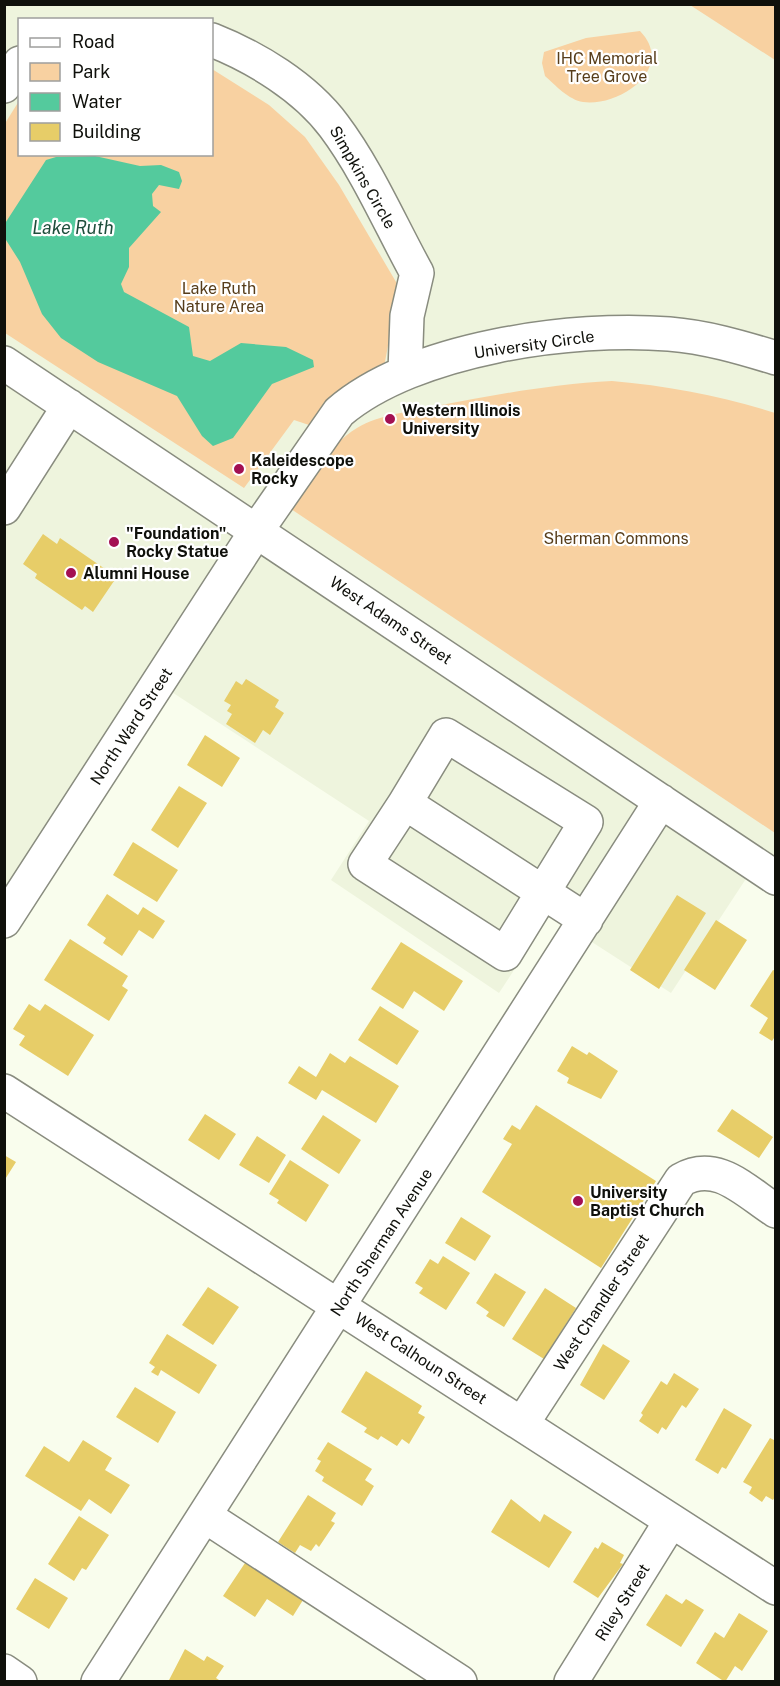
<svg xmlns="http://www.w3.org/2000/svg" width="780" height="1686" font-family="'Public Sans',sans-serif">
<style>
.built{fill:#eef4dd;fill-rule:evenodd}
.green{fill:#f8d1a1}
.water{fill:#54ca9d}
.building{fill:#e7cd68}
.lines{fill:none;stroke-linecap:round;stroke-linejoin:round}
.minor-casing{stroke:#898c7f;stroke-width:36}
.minor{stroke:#fff;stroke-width:33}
.poi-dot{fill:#a31052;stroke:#fff;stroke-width:2}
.labels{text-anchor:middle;stroke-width:4.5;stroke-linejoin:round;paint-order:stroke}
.park-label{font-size:16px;fill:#573d1a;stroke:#fff}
.street-label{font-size:16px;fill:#0f100b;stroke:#fff}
.poi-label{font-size:16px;font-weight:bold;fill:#0f100b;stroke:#fff;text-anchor:start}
.water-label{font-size:18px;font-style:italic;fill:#1e4e3c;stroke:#fff}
</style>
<rect width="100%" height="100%" fill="#f9fded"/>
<path class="built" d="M5,5H775V879L755,865L671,993L550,915L499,993L331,880L369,821L158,683L5,921ZM20,20H212V154H20Z"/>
<path class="green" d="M690,5H775V60Z
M640,31C676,68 620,107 583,102C569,100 555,85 545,76L542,63L544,52L586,38Z
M212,69L269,105L305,137L339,185L399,287L384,367L332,402L309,425L294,420L244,488L5,333L4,125L19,101L20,154H212Z
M612,381C669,386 722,396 775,413V833L291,509C310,481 327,446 357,428C380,414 410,412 436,406C494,395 552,384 612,381Z"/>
<path class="water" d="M95,156L140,166L161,165L179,172L182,181L179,189L159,185L152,194L153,206L161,212L129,248V267L121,284L124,292L189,327L193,356L210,361L241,343L286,347L313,360L314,367L272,384L233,438L213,446L202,436L177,396L98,362L61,338L42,314L20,262L6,240L4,225L46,160L56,157Z"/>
<path class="building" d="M43,534L57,544L60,538L108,571L105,575L114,581L93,612L85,606L82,610L35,578L37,574L23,564Z
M246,679L279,700L275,707L284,713L270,735L263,730L255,743L226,724L232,714L227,711L231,705L224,701L236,681L242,685Z
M205,735L240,758L222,787L187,765Z
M179,786L207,803L178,848L151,830Z
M133,842L178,870L157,902L113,875Z
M107,894L138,915L143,907L165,921L153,939L139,930L122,956L103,943L106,938L87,925Z
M677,895L706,913L659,989L630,970Z
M716,920L747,940L715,990L684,970Z
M70,939L128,976L122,986L128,990L109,1021L44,980Z
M401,942L463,981L444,1011L414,991L403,1009L371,989Z
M773,970L776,971V1035L772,1041L759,1033L768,1018L750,1006Z
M29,1004L40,1011L45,1004L94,1035L68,1076L19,1045L25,1036L13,1029Z
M380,1006L419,1031L397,1065L358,1040Z
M572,1046L587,1055L589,1052L618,1071L601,1099L567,1083L569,1078L557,1071Z
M330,1053L345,1063L350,1056L399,1086L376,1123L322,1090L316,1100L288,1083L299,1066L316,1077Z
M536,1105L656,1181L601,1268L482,1192L512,1144L503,1139L512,1125L520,1130Z
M732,1109L773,1137L759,1158L717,1131Z
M205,1114L236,1134L219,1160L188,1140Z
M323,1115L361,1140L339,1174L301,1149Z
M257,1136L286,1155L269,1183L239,1165Z
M4,1155L16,1162L4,1181Z
M290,1160L329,1185L306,1222L277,1203L279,1200L269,1194Z
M461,1217L491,1236L475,1261L445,1243Z
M443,1256L470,1273L446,1310L419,1293L423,1288L415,1283L430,1259L438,1264Z
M495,1273L526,1292L504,1327L486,1316L489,1312L476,1303Z
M208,1287L239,1307L213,1345L182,1325Z
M545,1288L576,1308L544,1359L512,1339Z
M167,1334L217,1365L199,1394L161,1370L158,1376L151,1372L155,1367L149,1363Z
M603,1344L630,1361L604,1400L580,1385Z
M366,1371L422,1406L418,1413L425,1417L409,1444L402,1439L397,1446L381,1436L378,1440L364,1432L367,1428L341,1412Z
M674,1373L699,1389L686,1408L682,1405L666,1430L662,1427L658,1434L639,1421L643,1415L641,1413L661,1381L667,1385Z
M135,1387L176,1412L158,1443L116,1417Z
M724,1408L752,1425L726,1469L722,1467L718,1474L695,1460Z
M770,1438L776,1441V1495L773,1500L766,1496L762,1502L749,1493L752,1487L743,1482Z
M83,1440L112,1458L105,1470L130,1485L111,1514L89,1499L81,1511L25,1476L44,1446L69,1462Z
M328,1442L372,1469L365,1480L374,1486L362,1506L322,1481L324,1477L315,1471L321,1461L317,1459Z
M308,1495L336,1513L331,1521L335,1523L319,1547L316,1544L311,1551L300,1545L295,1553L278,1542Z
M511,1499L540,1522L544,1514L572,1532L549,1568L491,1532Z
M79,1516L109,1535L86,1570L82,1568L74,1581L48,1564Z
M602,1542L624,1555L620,1563L623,1564L598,1598L573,1582L595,1547L598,1549Z
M251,1554L308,1592L293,1616L267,1599L255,1617L223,1596Z
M35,1578L68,1598L49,1629L16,1609Z
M666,1594L682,1604L686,1599L704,1610L681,1647L646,1625Z
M739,1613L768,1631L742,1671L735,1666L725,1682L696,1663L715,1632L724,1638Z
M185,1649L204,1661L207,1656L224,1666L216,1678L222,1682H168Z"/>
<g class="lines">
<defs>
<path id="minor" d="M212,40C255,57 305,87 334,126C367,170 390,224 417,273L407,316L405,372
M4,86L20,63
M4,363L776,878
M4,508L69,406
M405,803L365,864L505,954L586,822L446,735L405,803L586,920
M4,921L257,530L339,412C414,348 573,326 669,334C706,337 740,347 776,358
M4,1091L776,1588
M522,1424L681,1180C717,1159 746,1192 776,1211
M205,1516L460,1682
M4,1671L20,1682
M98,1682L661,801
M571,1682L671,1521"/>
</defs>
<use href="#minor" class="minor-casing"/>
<use href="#minor" class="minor"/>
</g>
<g class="poi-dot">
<circle cx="390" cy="419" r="6"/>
<circle cx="239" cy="469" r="6"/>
<circle cx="114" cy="542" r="6"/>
<circle cx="71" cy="573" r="6"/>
<circle cx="578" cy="1201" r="6"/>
</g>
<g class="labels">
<g class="park-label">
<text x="607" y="64">IHC Memorial<tspan x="607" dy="18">Tree Grove</tspan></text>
<text x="219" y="294">Lake Ruth<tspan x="219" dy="18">Nature Area</tspan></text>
<text x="616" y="544">Sherman Commons</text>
</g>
<g class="street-label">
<text transform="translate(363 177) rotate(60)" y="6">Simpkins Circle</text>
<text transform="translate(534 344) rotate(-8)" y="6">University Circle</text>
<text transform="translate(391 620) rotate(34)" y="6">West Adams Street</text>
<text transform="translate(131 726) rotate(-57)" y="6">North Ward Street</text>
<text transform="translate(381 1242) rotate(-57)" y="6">North Sherman Avenue</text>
<text transform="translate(601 1302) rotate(-57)" y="6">West Chandler Street</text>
<text transform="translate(421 1358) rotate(33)" y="6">West Calhoun Street</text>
<text transform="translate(622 1602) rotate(-58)" y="6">Riley Street</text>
</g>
<g class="poi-label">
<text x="402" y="416">Western Illinois<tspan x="402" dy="18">University</tspan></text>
<text x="251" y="466">Kaleidescope<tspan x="251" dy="18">Rocky</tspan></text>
<text x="126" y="539">"Foundation"<tspan x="126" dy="18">Rocky Statue</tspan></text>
<text x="83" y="579">Alumni House</text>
<text x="590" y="1198">University<tspan x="590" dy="18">Baptist Church</tspan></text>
</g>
<g class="water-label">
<text x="73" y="234">Lake Ruth</text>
</g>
</g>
<rect width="780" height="1686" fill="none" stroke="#0f100b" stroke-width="12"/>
<rect x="18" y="18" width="195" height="138" fill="#ffffff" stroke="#9f9f9d" stroke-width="1.5"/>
<rect x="30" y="38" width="30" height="9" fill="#ffffff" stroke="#9f9f9d" stroke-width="1.5"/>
<text x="72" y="48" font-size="18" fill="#0f100b">Road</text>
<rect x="30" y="63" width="30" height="18" fill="#f8d1a1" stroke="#9f9f9d" stroke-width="1.5"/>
<text x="72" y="78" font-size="18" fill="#0f100b">Park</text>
<rect x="30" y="93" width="30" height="18" fill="#54ca9d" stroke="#9f9f9d" stroke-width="1.5"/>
<text x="72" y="108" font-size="18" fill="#0f100b">Water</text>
<rect x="30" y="123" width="30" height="18" fill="#e7cd68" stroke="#9f9f9d" stroke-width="1.5"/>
<text x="72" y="138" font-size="18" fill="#0f100b">Building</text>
</svg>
